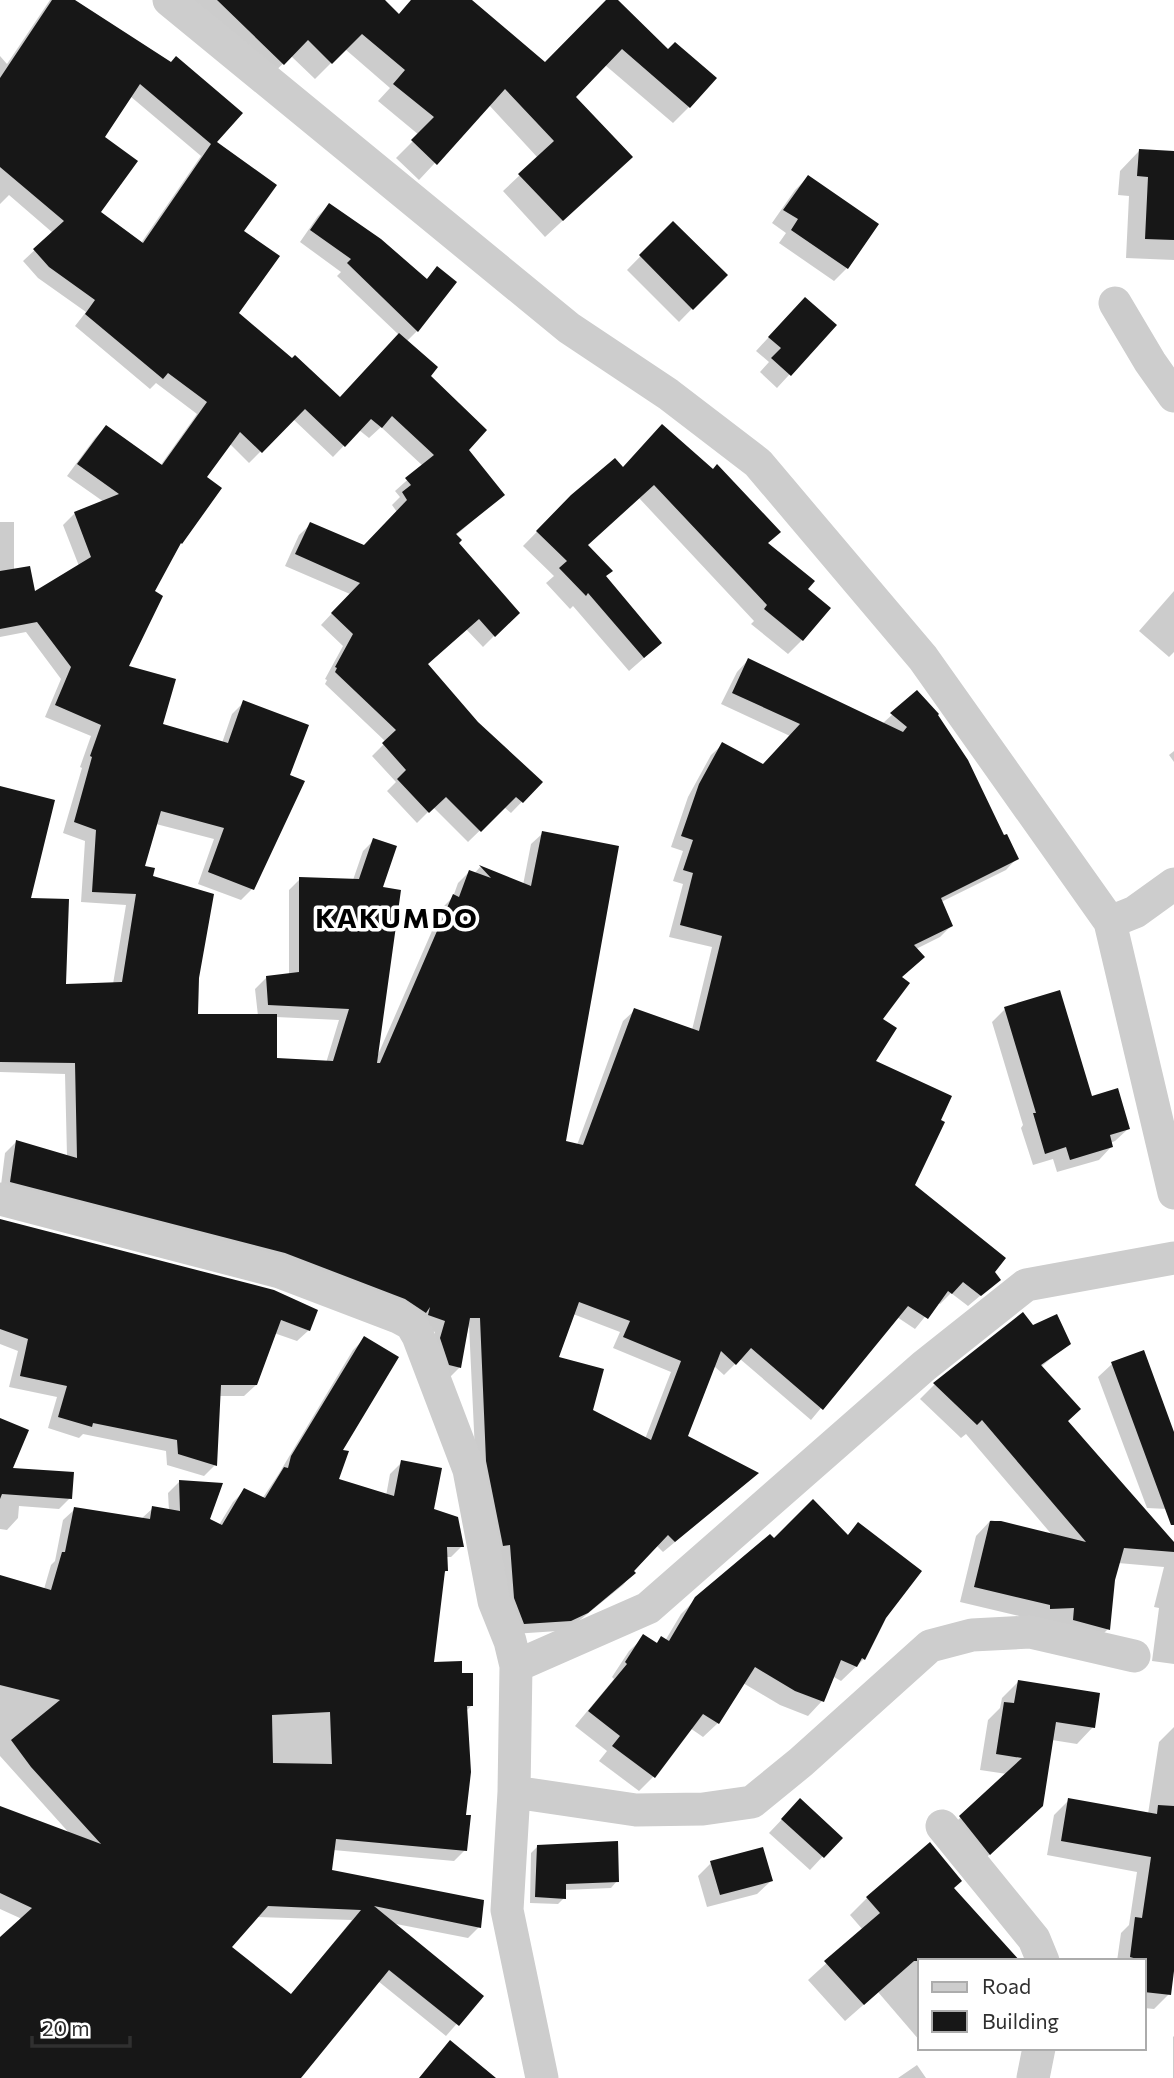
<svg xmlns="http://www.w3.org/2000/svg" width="1174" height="2078" font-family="Commissioner,sans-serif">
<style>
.shadow{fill:#0003;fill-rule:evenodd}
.building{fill:#171717;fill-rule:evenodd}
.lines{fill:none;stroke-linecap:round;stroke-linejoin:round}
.minor{stroke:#cdcdcd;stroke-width:33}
.labels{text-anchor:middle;stroke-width:7;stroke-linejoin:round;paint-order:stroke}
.district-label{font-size:28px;font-weight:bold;letter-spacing:2px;fill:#000;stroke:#fff}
</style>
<rect width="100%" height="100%" fill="#fff"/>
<path class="shadow" d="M50,0H72L215,143L242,231L236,313L339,399L399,335L337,276L341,272L300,242L318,216L329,205L426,280L437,269L417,331L406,342L428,376L466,450L503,495L455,536L456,543L518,612L483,647L466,629L426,665L477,723L541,782L511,813L504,807L468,842L433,807L417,823L387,791L396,782L372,756L386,742L325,684L327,680L325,679L343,646L321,625L350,594L285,566L299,535L311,524L364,547L397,512L392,505L400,497L395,491L423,466L381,427L369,438L359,430L333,457L293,419L249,463L229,443L204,478L181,543L152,592L126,667L161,725L222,743L232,714L244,702L288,776L252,889L241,900L198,884L214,839L156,824L143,867L151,878L197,978L196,1016H258L255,989L267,977L289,975V890L300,879L353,880L363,851L374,840L381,889L377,1057L442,908L453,897L458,883L469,872L474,874L480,867L523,885L531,844L543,833L564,1142L577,1145L623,1021L635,1010L692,1030L712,947L669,937L683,884L673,881L683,851L671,847L688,797L711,755L723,744L763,766L790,736L721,704L737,672L748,660L882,724L917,692L1017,858L1006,870L941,902L951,926L940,937L916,949L880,1019L874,1062L913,1186L999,1280L968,1306L951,1293L940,1304L937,1302L915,1329L897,1317L811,1420L740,1359L724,1375L714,1366L686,1437L745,1484L663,1552L656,1545L623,1585L575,1624L558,1631L513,1634L476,1473L469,1325L459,1368L448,1379L429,1351L435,1332L0,1193L5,1153L16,1142L67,1156L65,1074L0,1072V788L28,900L64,986L113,984L126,905L81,902L85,841L63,833L82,768L80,767L91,736L45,717L61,679L26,632L0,637V522H14V570L34,593L79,566L63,525L75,513L104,502L67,476L95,438L106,427L160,466L197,414L156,383L150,389L75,326L86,312L38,278L23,261L53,233L9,195L0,204V56L7,64ZM130,96L201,156L141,243L98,213L103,138ZM276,1017L339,1020L326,1063L276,1060ZM573,1314L620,1332L613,1348L671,1372L645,1439L591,1411L557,1358Z
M163,0H382L398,15L411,0H470L545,64L609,0H616L689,107L673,123L605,65L573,97L614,173L545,237L503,191L538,158L489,105L419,180L396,158L419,135L378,101L390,88L345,49L315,79L291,56L266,80Z
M1139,151L1174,153V260L1126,258L1129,196L1118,195L1120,171Z
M808,177L847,268L834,281L779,243L786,233L772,223L795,190Z
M673,223L725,275L679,322L627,270Z
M792,312L834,326L777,388L760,372L769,362L756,351Z
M648,441L766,544L805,590L802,640L788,654L751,624L754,621L639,498L586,546L645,657L629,671L573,606L570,609L546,583L554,576L523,546L572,496L623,469Z
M1174,591V652L1169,657L1139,631Z
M1174,751V762L1169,755Z
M1005,1009L1091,1098L1128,1129L1115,1141L1110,1143L1111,1147L1099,1160L1057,1172L1053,1159L1033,1165L1021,1128L1023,1125L992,1022Z
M0,1221L309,1330L297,1341L274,1333L256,1385L244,1396H219L215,1465L204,1476L167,1465L166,1451L83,1434L79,1438L48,1428L57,1397L9,1387L18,1351L0,1344Z
M1033,1328L1069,1343L1041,1367L1066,1422L1174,1545V1664L1152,1661L1159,1608L1154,1607L1164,1567L1118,1563L1113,1580L1108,1629L1093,1644L1059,1635L1060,1622L1036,1623V1620L960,1602L976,1536L991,1520L1053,1536L966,1434L961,1438L920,1399L937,1382Z
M364,1339L341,1451L337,1480L386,1496L390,1474L402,1462L432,1510L462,1546L451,1557H446V1571L443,1574L432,1664L460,1675L472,1705L466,1711L465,1850L454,1861L333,1850L330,1871L484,1902L479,1927L468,1938L391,1923L481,1996L446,2036L378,1981L299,2078H0V1939L22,1919L0,1909V1808L71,1835L0,1756V1577L44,1589L51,1565L55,1561L63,1520L75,1509L141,1519L153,1508L169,1511L168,1493L179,1482L208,1520L219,1525L233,1502L245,1490L262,1499L278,1475L353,1350ZM256,1917L352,1920L290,1996L229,1947Z
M1143,1353L1174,1437V1502L1167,1509L1147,1508L1098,1377L1112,1364Z
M0,1420L11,1469L70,1498L59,1509L19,1506L18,1518L7,1530L0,1529Z
M858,1525L885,1617L864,1659L841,1681L834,1677L822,1701L808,1716L780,1705L743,1683L718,1723L703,1737L690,1728L653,1777L639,1791L599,1761L607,1751L575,1726L614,1679L612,1677L629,1651L644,1637L655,1644L661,1639L665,1641L681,1614L696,1599L774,1540L847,1536Z
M1018,1682L1093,1727L1077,1744L1052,1740L1024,1822L973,1870L943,1834L1007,1774L980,1770L988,1720L1000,1708L1002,1698Z
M1174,1727V1958L1169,1994L1154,2009L1144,2008V1961H1117L1121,1933L1129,1925L1137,1872L1047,1855L1054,1815L1069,1800L1148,1814L1159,1742Z
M787,1814L840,1838L810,1870L769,1833Z
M538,1846L617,1881L611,1888L564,1890V1898L558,1904L530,1903L531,1853Z
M711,1863L771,1881L757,1894L707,1907L698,1876Z
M952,1888L920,1961V2041L878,1992L845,2021L808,1980L863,1930L850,1915L867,1898Z
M1174,2036V2078H1173V2037Z
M917,2065L926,2078H898Z"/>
<path class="building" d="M52,0H75L171,62L176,56L243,113L217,142L277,185L244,231L280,256L239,313L292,358L295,355L340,397L399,333L438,367L431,376L487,430L469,450L505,495L456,534L462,540L459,543L520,613L495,637L479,619L428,664L478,722L543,782L523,803L516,797L481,832L446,797L429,813L397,779L406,770L382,743L396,730L335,672L337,668L335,667L353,634L331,613L360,583L295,554L310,522L364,545L407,500L402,492L411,485L405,478L434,455L392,416L382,428L371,419L345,447L305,409L262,453L240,432L207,477L222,488L182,544L181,543L155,591L163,596L129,666L176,679L163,724L228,743L243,700L309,725L290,775L305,781L254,890L208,872L224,828L161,811L145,866L155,868L153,876L214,894L199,978L198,1014H277V1058L333,1061L349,1009L268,1005L266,976L299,972V877L359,879L373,838L397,846L383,887L401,890L377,1063H380L453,894L459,897L469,870L491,878L479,865L531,886L542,831L619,846L566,1141L583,1145L634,1008L699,1031L722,936L680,925L693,873L683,870L693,840L681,836L699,784L722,742L763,764L800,724L732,693L748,658L903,732L907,727L890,713L917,690L939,714L938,715L968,760L1004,835L1007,834L1019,859L941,898L953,926L914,945L925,957L902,977L910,983L883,1019L897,1028L876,1061L952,1096L941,1120L945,1122L915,1185L1006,1258L995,1272L1001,1280L981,1296L963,1282L952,1294L948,1291L928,1319L908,1306L823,1410L751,1348L736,1365L721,1351L688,1436L759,1473L675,1542L668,1535L634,1571L636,1573L588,1613L571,1621L524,1624L514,1598L510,1545L503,1546L486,1461L480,1318H470L461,1368L449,1365L440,1338L445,1321L428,1315L430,1307L426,1313L405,1299L285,1253L10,1182L16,1140L77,1158L75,1063L0,1062V786L55,800L31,898L69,899L66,984L122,982L136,894L92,892L96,830L74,822L92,757L90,756L101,725L55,705L71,667L37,622L0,629V571L30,566L35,591L91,557L74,512L119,494L77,464L106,425L162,465L207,402L168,373L163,379L85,314L95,300L49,267L33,249L64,221L0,167V78ZM140,84L211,144L143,243L101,212L138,161L105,137ZM579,1302L630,1321L623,1337L681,1361L651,1440L593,1410L604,1369L559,1357Z
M217,0H385L399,14L411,0H472L545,62L606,0H618L668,49L675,42L717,78L690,108L622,49L576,97L633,157L563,221L518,174L554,141L505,89L437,165L411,140L434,117L393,84L405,70L362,34L332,64L308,40L284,65Z
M1139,149L1174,151V240L1145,239L1148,177L1137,176Z
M808,175L879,224L848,269L791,230L798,219L783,210Z
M329,203L381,239L427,279L437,266L457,282L418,332L347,263L351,259L310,230Z
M673,221L728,275L693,310L639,255Z
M805,297L837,325L791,376L771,358L781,348L768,337Z
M662,424L713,469L717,464L781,532L768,543L815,581L808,589L831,608L803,641L764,609L767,605L654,485L588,545L613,571L606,576L662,643L644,658L588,593L586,596L559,568L567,561L536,531L571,495L615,458L623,467Z
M1060,990L1092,1096L1118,1088L1130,1129L1110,1135L1113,1147L1070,1160L1066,1147L1045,1154L1033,1113H1036L1004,1007Z
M0,1219L274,1290L318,1310L310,1331L281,1320L257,1385H221L217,1466L178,1454L177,1440L93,1423L92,1427L58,1417L67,1386L20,1376L28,1339L0,1329Z
M1023,1312L1033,1325L1057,1314L1071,1344L1041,1365L1081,1409L1068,1421L1174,1542V1552L1124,1548L1115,1580L1110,1630L1073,1620L1074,1608L1050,1609V1605L974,1587L990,1521H1001L1086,1542L982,1420L977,1425L933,1383Z
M364,1336L399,1357L343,1450L349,1451L339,1479L394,1496L401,1460L442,1468L434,1509L458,1517L464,1547H447L448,1571H445L434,1662L462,1661V1673H473V1706H467L471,1772L466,1815H471L467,1851L336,1839L332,1870L484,1900L481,1928L374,1906L484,1996L459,2026L389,1970L301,2078H0V1937L32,1908L0,1893V1806L101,1844L31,1767L11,1740L60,1700L0,1685V1575L51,1590L62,1552H65L74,1507L150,1519L152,1506L180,1511L179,1480L223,1483L210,1519L222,1525L244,1488L265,1498L284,1467L288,1468L291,1456ZM330,1712L332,1764L273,1763L272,1715ZM268,1906L361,1910L291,1994L232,1947Z
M1144,1350L1174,1432V1525H1171L1111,1362Z
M0,1418L29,1430L13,1468L74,1472L72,1499L2,1494L0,1499Z
M813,1499L848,1535L858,1522L922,1571L886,1618L865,1660L862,1658L857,1667L841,1660L824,1702L795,1691L755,1667L719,1724L703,1714L655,1778L612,1746L620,1736L588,1711L627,1664L625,1662L643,1634L657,1643L661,1636L669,1641L695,1597L770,1534L774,1538Z
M1018,1680L1100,1693L1095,1728L1056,1722L1043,1806L990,1855L959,1816L1022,1758L996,1754L1004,1702L1014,1703Z
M800,1798L843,1838L824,1858L781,1819Z
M1068,1798L1157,1814L1158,1805L1174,1806V1971L1171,1995L1144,1992V1961H1136L1137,1959L1130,1957L1135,1917L1142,1918L1151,1857L1061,1841Z
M618,1841L619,1882L566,1884V1899L535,1897L537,1845Z
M930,1842L962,1881L954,1888L1020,1961H914L864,2005L824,1961L880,1913L866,1897Z
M763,1847L773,1881L720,1895L710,1861Z
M450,2040L496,2078H419Z"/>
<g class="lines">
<path class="minor" d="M169,0L569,328L668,394L758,463L923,658L1110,922L1174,1193
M1115,303L1150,362L1174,396
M1110,922L1135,912L1174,884
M0,1199L280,1272L398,1317L411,1324L418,1336L469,1470L494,1601L510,1641L516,1666
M514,1792L636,1810L703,1809L752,1802L801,1762L930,1646L972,1635L1030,1632L1134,1656
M942,1826L1034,1939L1043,1961
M542,2078L507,1910L514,1792L516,1666L648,1608L924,1366L1026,1285L1174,1258
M1033,2078L1039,2048"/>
</g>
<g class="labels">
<g class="district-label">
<text x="397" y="928">KAKUMDO</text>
</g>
</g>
<rect x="918" y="1959" width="228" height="91" fill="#ffffff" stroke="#acacac" stroke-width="2"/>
<rect x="932" y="1982" width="35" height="10" fill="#cdcdcd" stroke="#acacac" stroke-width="2"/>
<text x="982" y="1994" font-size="21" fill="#303030">Road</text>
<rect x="932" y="2011" width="35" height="21" fill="#171717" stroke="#acacac" stroke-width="2"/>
<text x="982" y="2029" font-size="21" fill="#303030">Building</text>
<path d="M32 2036v10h98v-10" fill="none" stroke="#303030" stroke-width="3.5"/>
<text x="42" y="2036" font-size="21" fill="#303030" stroke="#ffffff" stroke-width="5" paint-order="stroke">20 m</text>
</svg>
